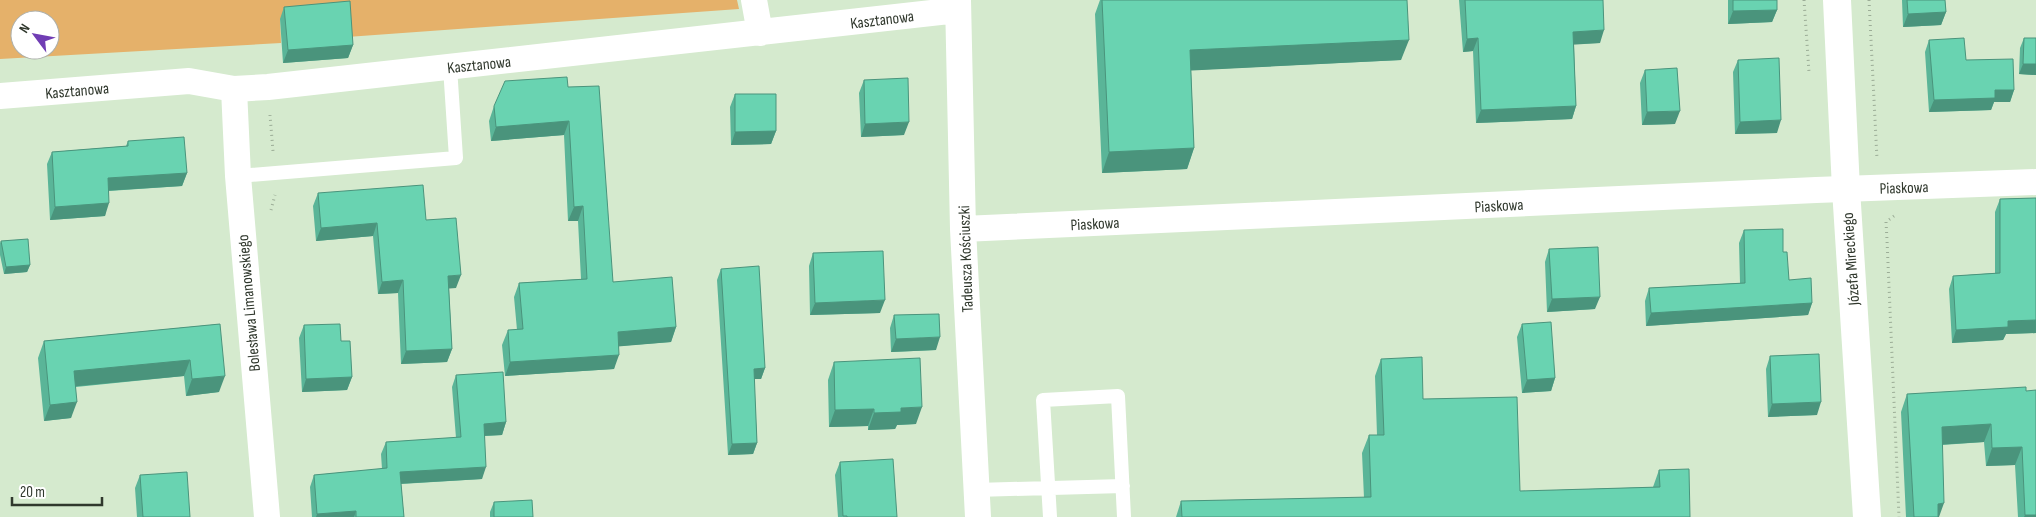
<svg xmlns="http://www.w3.org/2000/svg" width="2036" height="517" font-family="'Sofia Sans Condensed',sans-serif">
<style>
.green{fill:#e5b16a;fill-rule:evenodd}
.lines{fill:none;stroke-linecap:round;stroke-linejoin:round}
.path{stroke:#9cad97;stroke-width:3;stroke-dasharray:1 4;stroke-linecap:butt}
.lane{stroke:#fff;stroke-width:14}
.street{stroke:#fff;stroke-width:26}
.secondary{stroke:#fff;stroke-width:28}
.wall{fill:#5ab598}
.shaded-wall{fill:#4a947c}
.building{fill:#69d3b1;stroke:#4a947c}
.labels{text-anchor:middle;stroke-width:4.5;stroke-linejoin:round;paint-order:stroke}
.street-label{font-size:16px;fill:#30382d;stroke:#fff}
</style>
<rect width="100%" height="100%" fill="#d5eace"/>
<path class="green" d="M0,0H737L739,9L347,37L280,19L281,43L0,59ZM20,20H50V50H20Z"/>
<g class="lines">
<path class="path" d="M1804,0L1809,72
M1869,0L1877,159
M270,115L273,151
M271,210L275,195
M1894,216L1886,222L1887,240L1899,517"/>
<path class="lane" d="M238,176L456,158L450,67
M976,490L1123,486
M1050,517L1043,400L1118,396L1124,517"/>
<path class="street" d="M754,0L760,33
M958,0L963,229L978,517
M234,89L238,176L267,517
M0,96L189,81L234,89L268,87L958,10
M963,229L1816,190L2036,182"/>
<path class="secondary" d="M1837,0L1846,189L1867,517"/>
</g>
<path class="wall" d="M1100,0H1407L1401,60L1191,70L1194,148L1187,169L1102,173L1095,14Z
M1459,0H1603L1600,43L1574,44L1576,106L1572,119L1476,123L1473,51L1463,52Z
M1728,0H1777V10L1772,22L1728,24Z
M1902,0H1945L1946,12L1941,25L1903,27Z
M284,7L353,45L348,58L283,63L280,19Z
M2024,38H2036V75L2019,74L2020,48Z
M1929,40L1966,60L2014,90L2010,102H1994L1991,110L1929,112L1925,52Z
M1738,60L1777,133L1735,134L1733,72Z
M1645,70L1675,124L1642,125L1640,83Z
M864,80L904,135L861,137L859,93Z
M568,87L613,282L676,327L671,342L619,346L614,369L505,376L502,345L508,330H517L514,297L519,283L581,279L578,221H568L564,135L491,141L489,121L494,106Z
M735,94L776,131L771,144L731,145L730,107Z
M128,141L187,173L182,186L109,191L105,216L50,220L47,164L52,152L126,146Z
M318,193L426,220L456,288H449L452,349L447,362L401,364L398,293L378,294L373,236L316,241L313,206Z
M2036,198V333L2006,334L2003,340L1952,343L1949,289L1953,276L1995,273V212L2000,199Z
M1744,230L1783,252L1789,280L1812,303L1808,315L1646,326L1645,301L1649,288L1740,283L1739,243Z
M1,241L30,265L27,272L4,274L0,255V243Z
M1549,249L1595,309L1547,312L1545,262Z
M813,253L880,313L810,315L809,266Z
M721,269L765,368L761,379H754L757,443L753,454L728,455L717,280Z
M894,315L936,350L891,352L890,328Z
M220,324L219,392L186,396L184,376L76,387L71,418L44,421L38,358L44,341Z
M1522,324L1555,378L1551,391L1522,393L1517,337Z
M304,325L341,341L352,377L347,390L302,392L299,338Z
M1770,356L1817,415L1768,417L1766,369Z
M1381,359L1520,491L1653,487L1659,470L1690,517H1176L1181,501L1364,498L1362,453L1369,435H1377L1375,376Z
M834,362L916,424L897,425L895,429L868,430V426L829,427L828,380Z
M456,375L506,422L502,435L485,436L482,479L401,484L404,517H312L310,487L314,475L382,469L381,454L386,442L456,438L452,387Z
M2026,391L2036,517H2018L2015,465L1986,466L1984,442L1942,445L1939,517H1906L1901,412L1907,394Z
M840,462L897,517H838L835,475Z
M140,475L190,517H137L135,488Z
M494,502L533,517H490V512Z"/>
<path class="shaded-wall" d="M1777,10L1772,22L1728,24L1733,11Z
M1946,12L1941,25L1903,27L1908,14Z
M1604,30L1600,43L1568,45L1573,32Z
M1478,38L1473,51L1463,52L1467,39Z
M1409,40L1401,60L1182,71L1190,50Z
M353,45L348,58L283,63L288,50Z
M2023,64H2036V75L2019,74Z
M1995,90H2014L2010,102H1994L1991,110L1929,112L1934,100Z
M1576,106L1572,119L1476,123L1481,110Z
M1680,111L1675,124L1642,125L1647,112Z
M1781,120L1777,133L1735,134L1740,122Z
M569,121L564,135L491,141L496,127Z
M909,122L904,135L861,137L865,124Z
M776,131L771,144L731,145L735,132Z
M1194,148L1187,169L1102,173L1109,152Z
M187,173L182,186L103,191L108,178Z
M109,203L105,216L50,220L55,207Z
M583,206L578,221H568L574,207Z
M377,223L373,236L316,241L321,228Z
M30,265L27,272L4,274L6,267Z
M461,275L456,288L443,289L448,276Z
M403,280L398,293L378,294L382,282Z
M1600,297L1595,309L1547,312L1552,299Z
M885,300L880,313L810,315L815,303Z
M1812,303L1808,315L1646,326L1651,313Z
M2036,320V333L2006,334L2003,340L1952,343L1956,330L2008,321Z
M676,327L671,342L612,347L618,332Z
M940,337L936,350L891,352L896,339Z
M452,349L447,362L401,364L406,351Z
M619,355L614,369L505,376L510,362Z
M190,360L184,376L68,387L74,371Z
M765,368L761,379H750L754,369Z
M225,376L219,392L186,396L192,379Z
M352,377L347,390L302,392L306,379Z
M1555,378L1551,391L1522,393L1527,380Z
M77,402L71,418L44,421L50,405Z
M1821,402L1817,415L1768,417L1772,404Z
M922,407L916,424L897,425L895,429L868,430L874,413L901,408Z
M874,409L868,426L829,427L835,410Z
M506,422L502,435L480,436L484,424Z
M1991,424L1984,442L1935,445L1942,427Z
M757,443L753,454L728,455L732,444Z
M2022,447L2015,465L1986,466L1992,448Z
M486,467L482,479L396,484L400,472Z
M1944,503L1939,517H1933L1938,504Z
M356,511L354,517H316L317,514Z
M2025,515H2036V517H2024Z"/>
<path class="building" d="M1102,0H1407L1409,40L1190,50L1194,148L1109,152Z
M1465,0H1603L1604,30L1573,32L1576,106L1481,110L1478,38L1467,39Z
M1733,0H1777V10L1733,11Z
M1907,0H1945L1946,12L1908,14Z
M350,1L353,45L288,50L284,7Z
M1964,38L1966,60L2013,59L2014,90H1995V98L1934,100L1929,40Z
M2024,38H2036V64H2023Z
M1779,58L1781,120L1740,122L1738,60Z
M1677,68L1680,111L1647,112L1645,70Z
M567,77L568,87L599,86L613,282L672,277L676,327L618,332L619,355L510,362L508,330L523,329L519,283L587,279L583,206L574,207L569,121L496,127L494,106L505,81Z
M908,78L909,122L865,124L864,80Z
M735,94H776V131L735,132Z
M184,137L187,173L108,178L109,203L55,207L52,152L128,146V141Z
M423,185L426,220L456,218L461,275L448,276L452,349L406,351L403,280L382,282L377,223L321,228L318,193Z
M2036,198V320L2008,321V327L1956,330L1953,276L2000,273V199Z
M1783,229V252H1787L1789,280L1811,278L1812,303L1651,313L1649,288L1745,283L1744,230Z
M28,239L30,265L6,267L1,241Z
M1598,247L1600,297L1552,299L1549,249Z
M883,251L885,300L815,303L813,253Z
M759,266L765,368L754,369L757,443L732,444L721,269Z
M939,314L940,337L896,339L894,315Z
M1551,322L1555,378L1527,380L1522,324Z
M220,324L225,376L192,379L190,360L74,371L77,402L50,405L44,341Z
M340,324L341,341H350L352,377L306,379L304,325Z
M1819,354L1821,402L1772,404L1770,356Z
M1422,357L1423,399L1517,397L1520,491L1660,487L1659,470L1689,469L1690,517H1182L1181,501L1371,497L1369,435H1384L1381,359Z
M920,358L922,407L901,408V412L874,413V409L835,410L834,362Z
M503,372L506,422L484,424L486,467L400,472L404,517H356V511L317,514L314,475L387,468L386,442L461,437L456,375Z
M2026,387V391L2036,390V515H2025L2022,447L1992,448L1991,424L1942,427L1944,503L1938,504V517H1914L1907,394Z
M893,459L897,517H847V516H843L840,462Z
M187,472L190,517H143L140,475Z
M532,500L533,517H494V502Z"/>
<g class="labels">
<g class="street-label">
<text transform="translate(882 19) rotate(-7)" y="6">Kasztanowa</text>
<text transform="translate(479 64) rotate(-6)" y="6">Kasztanowa</text>
<text transform="translate(77 90) rotate(-5)" y="6">Kasztanowa</text>
<text transform="translate(1904 187) rotate(-2)" y="6">Piaskowa</text>
<text transform="translate(1499 205) rotate(-3)" y="6">Piaskowa</text>
<text transform="translate(1095 223) rotate(-3)" y="6">Piaskowa</text>
<text transform="translate(965 259) rotate(-92)" y="6">Tadeusza Kościuszki</text>
<text transform="translate(1850 259) rotate(-94)" y="6">Józefa Mireckiego</text>
<text transform="translate(248 303) rotate(-95)" y="6">Bolesława Limanowskiego</text>
</g>
</g>
<g transform="translate(35 35) rotate(302)"><circle r="24" fill="#ffffff" stroke="#acafab"/>
<path d="M0-4L9 19L0 12L-9 19Z" fill="#703db4"/>
<text y="-8" font-size="14" font-weight="bold" text-anchor="middle" fill="#30382d">N</text>
</g>
<path d="M12 497v8h90v-8" fill="none" stroke="#30382d" stroke-width="2.5"/>
<text x="20" y="497" font-size="15" fill="#30382d" stroke="#ffffff" stroke-width="4" paint-order="stroke">20 m</text>
</svg>
